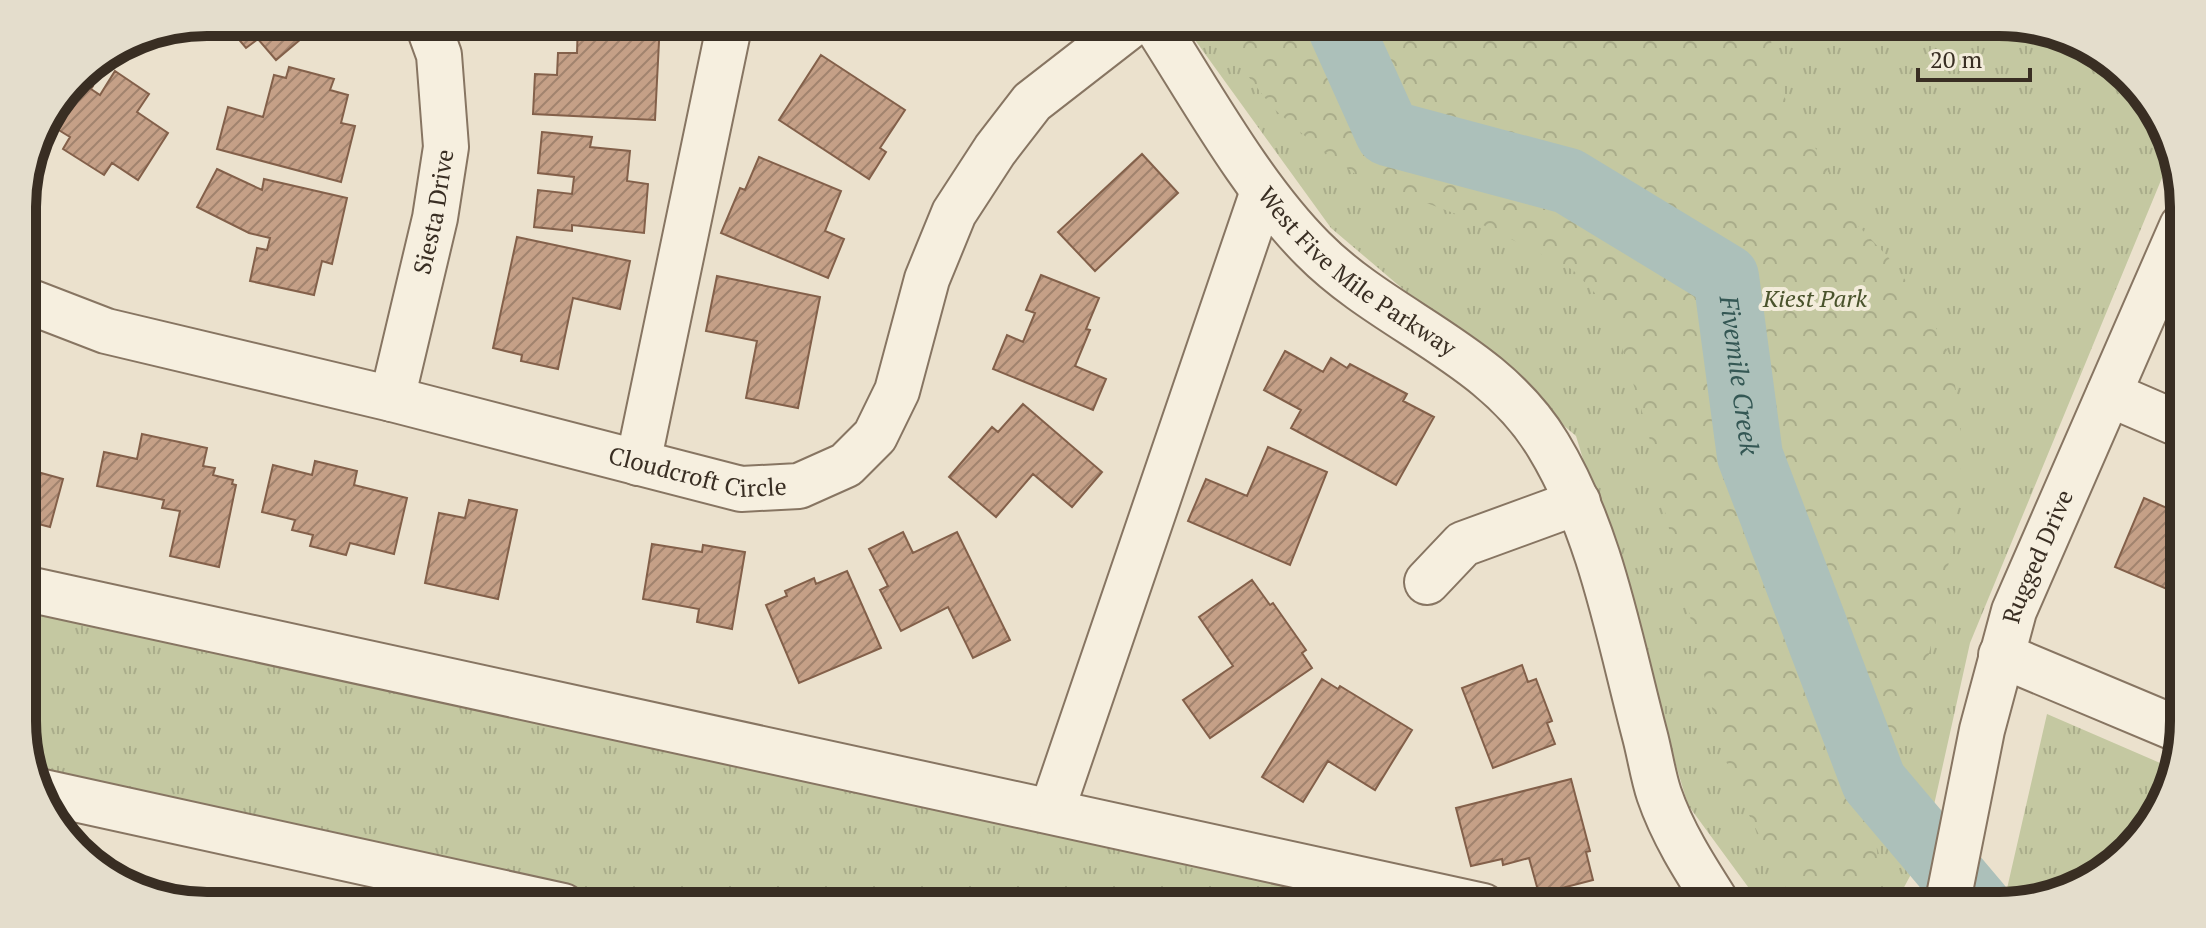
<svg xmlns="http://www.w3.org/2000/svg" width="2206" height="928" font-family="'PT Serif',serif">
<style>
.grass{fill:url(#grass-tufts)}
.forest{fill:url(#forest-crowns)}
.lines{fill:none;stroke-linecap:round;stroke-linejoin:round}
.river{stroke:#acc0ba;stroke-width:66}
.building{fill:url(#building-hatch);stroke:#83604a;stroke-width:2}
.minor-casing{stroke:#877562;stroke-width:48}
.minor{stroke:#f6efdf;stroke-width:44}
.labels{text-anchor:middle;stroke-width:8;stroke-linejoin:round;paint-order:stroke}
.street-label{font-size:24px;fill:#392e23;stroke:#f3ecdb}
.park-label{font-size:24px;font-style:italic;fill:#4a532c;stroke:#f3ecdb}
.water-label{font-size:26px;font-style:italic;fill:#345754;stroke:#f3ecdb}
.rim{fill:none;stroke:#392e23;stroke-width:10}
</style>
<defs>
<pattern id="grass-tufts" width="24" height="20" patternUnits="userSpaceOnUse" patternTransform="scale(2)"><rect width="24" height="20" fill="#c4c8a1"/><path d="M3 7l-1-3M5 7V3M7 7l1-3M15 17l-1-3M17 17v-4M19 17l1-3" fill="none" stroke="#a9ac8a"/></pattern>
<pattern id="forest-crowns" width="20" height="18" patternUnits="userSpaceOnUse" patternTransform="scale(2)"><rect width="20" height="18" fill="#c4c8a1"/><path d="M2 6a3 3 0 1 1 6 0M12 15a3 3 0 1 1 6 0" fill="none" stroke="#a9ac8a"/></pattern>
<pattern id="building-hatch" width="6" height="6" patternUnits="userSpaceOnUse" patternTransform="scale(2)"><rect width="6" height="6" fill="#c5a087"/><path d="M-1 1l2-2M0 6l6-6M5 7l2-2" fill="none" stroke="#a1836e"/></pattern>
</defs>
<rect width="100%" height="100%" fill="#ebe1cd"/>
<path class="grass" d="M1182,22H1999L2069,36L2145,94L2171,156L1970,643L1924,850L1894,906H1762L1688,805L1576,436L1331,228Z
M23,596L1427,906H656L34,771L24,745Z
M2047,714L2174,769L2170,791L2111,868L2010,906H2003Z"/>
<path class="forest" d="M1218,22H1770L1772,53L1788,108L1822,158L1847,214L1888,257L1925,306L1951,358L1960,418L1961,474L1955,534L1929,654L1874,821L1880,881L1866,906H1795L1749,815L1723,754L1660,491L1648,431L1610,309L1573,270L1475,221L1362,179L1315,145L1272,107L1235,59Z"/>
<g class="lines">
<path class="river" id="s1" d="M1338,22L1388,133L1568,181L1726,277L1750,456L1874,782L1979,906"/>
</g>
<path class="building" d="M224,22H321L276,60L258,39L246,48Z
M578,22H660L655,120L533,114L535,74L557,75L558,53H577Z
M951,22H975L959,33Z
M821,55L905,110L880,148L886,152L869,179L779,120Z
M289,67L334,79L330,90L348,95L341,123L355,126L341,182L217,149L228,107L263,117L274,75L286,78Z
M115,71L149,94L137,112L168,133L138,180L112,163L104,175L63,149L70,137L44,121L79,76L93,86L91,89L100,95Z
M542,132L592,137L590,147L630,151L627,181L648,184L644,233L572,225V231L534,227L538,190L572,194L574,177L538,173Z
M1142,154L1178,193L1095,271L1058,232Z
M759,157L841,191L825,231L844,239L828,278L721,233L740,188L745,190Z
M217,169L262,190L264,179L347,198L332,264L322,261L314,295L250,281L257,248L267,250L270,238L249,233L197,207Z
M517,237L630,261L620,309L573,298L558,369L521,361L522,355L493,348Z
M1041,275L1099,298L1086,329L1090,330L1075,366L1106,379L1093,410L993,369L1007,335L1023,342L1035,313L1026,310Z
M717,276L820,297L798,408L746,398L757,341L706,331Z
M1285,351L1323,372L1331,358L1347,368L1350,364L1407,394L1403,401L1434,417L1396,485L1291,428L1301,410L1264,390Z
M1023,404L1102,472L1072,507L1033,474L996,517L949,477L992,427L998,432Z
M142,434L207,448L203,466L215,468L213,475L233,480L232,484L236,485L219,567L170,556L180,511L162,508L164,500L97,486L104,452L137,459Z
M1268,447L1327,472L1290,565L1188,521L1206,479L1247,496Z
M315,461L357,471L354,485L407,498L394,554L350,543L346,555L310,546L313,535L292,530L295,520L262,512L273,465L312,475Z
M23,468L63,479L50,527L23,520Z
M2144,498L2183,515L2184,584L2179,582L2174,592L2115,567Z
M469,500L517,510L498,599L425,583L439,513L465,518Z
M903,532L913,553L957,532L1010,640L973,658L948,607L901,631L880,590L888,586L869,549Z
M652,544L702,552L703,545L745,552L732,629L697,622L699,609L643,599Z
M847,571L881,648L799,683L766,605L787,596L785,591L814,578L816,584Z
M1252,580L1270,605L1273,603L1306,650L1302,653L1312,668L1210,738L1183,700L1233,666L1199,617Z
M1522,665L1528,682L1536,679L1552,721L1547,723L1555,744L1493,768L1462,688Z
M1322,679L1338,689L1340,686L1412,730L1375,790L1328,761L1303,802L1262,777Z
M1571,779L1590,851L1586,852L1593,880L1539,894L1529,858L1503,865L1502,859L1471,866L1456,808Z"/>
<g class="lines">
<defs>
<g id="minor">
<path id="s2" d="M1154,22C1201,95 1252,188 1313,249C1385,322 1493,353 1548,445C1601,532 1619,638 1645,736C1650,755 1653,776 1659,794C1673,835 1696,870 1719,906"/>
<path id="s3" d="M23,299L106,331L392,399L741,489L799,486L846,465L875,436L897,391L927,279L954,213L995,150L1032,102L1135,22"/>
<path d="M2109,394L2183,426"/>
<path id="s4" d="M392,399L435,218L446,147L439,55L427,22"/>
<path d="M638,463L730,22"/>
<path d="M1427,582L1463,544L1578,502"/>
<path d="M23,588L1483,906"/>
<path d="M2001,655L2182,731"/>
<path d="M43,792L563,906"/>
<path d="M1052,810L1263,191"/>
<path id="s5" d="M1947,906L1982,730L2014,611L2182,226"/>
</g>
</defs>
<use href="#minor" class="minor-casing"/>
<use href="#minor" class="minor"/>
</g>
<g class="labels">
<g class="street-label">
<text dy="8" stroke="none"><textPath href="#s4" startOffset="192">Siesta Drive</textPath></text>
<text dy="8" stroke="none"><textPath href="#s2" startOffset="326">West Five Mile Parkway</textPath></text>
<text dy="8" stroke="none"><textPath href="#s3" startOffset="698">Cloudcroft Circle</textPath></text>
<text dy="8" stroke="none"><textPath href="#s5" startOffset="362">Rugged Drive</textPath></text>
</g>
<g class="park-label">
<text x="1815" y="307">Kiest Park</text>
</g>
<g class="water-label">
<text dy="9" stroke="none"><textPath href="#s1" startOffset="592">Fivemile Creek</textPath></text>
</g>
</g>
<path d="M0 0H2206V928H0ZM207 36H1999A171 171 0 0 1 2170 207V721A171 171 0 0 1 1999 892H207A171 171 0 0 1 36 721V207A171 171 0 0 1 207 36Z" fill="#e4ddcc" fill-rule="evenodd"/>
<path class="rim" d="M207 36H1999A171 171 0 0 1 2170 207V721A171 171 0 0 1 1999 892H207A171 171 0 0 1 36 721V207A171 171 0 0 1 207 36Z"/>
<path d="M1918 68v12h112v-12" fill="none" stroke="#392e23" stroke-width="4"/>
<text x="1930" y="68" font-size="24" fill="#392e23" stroke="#f3ecdb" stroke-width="6" paint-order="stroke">20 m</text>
</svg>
